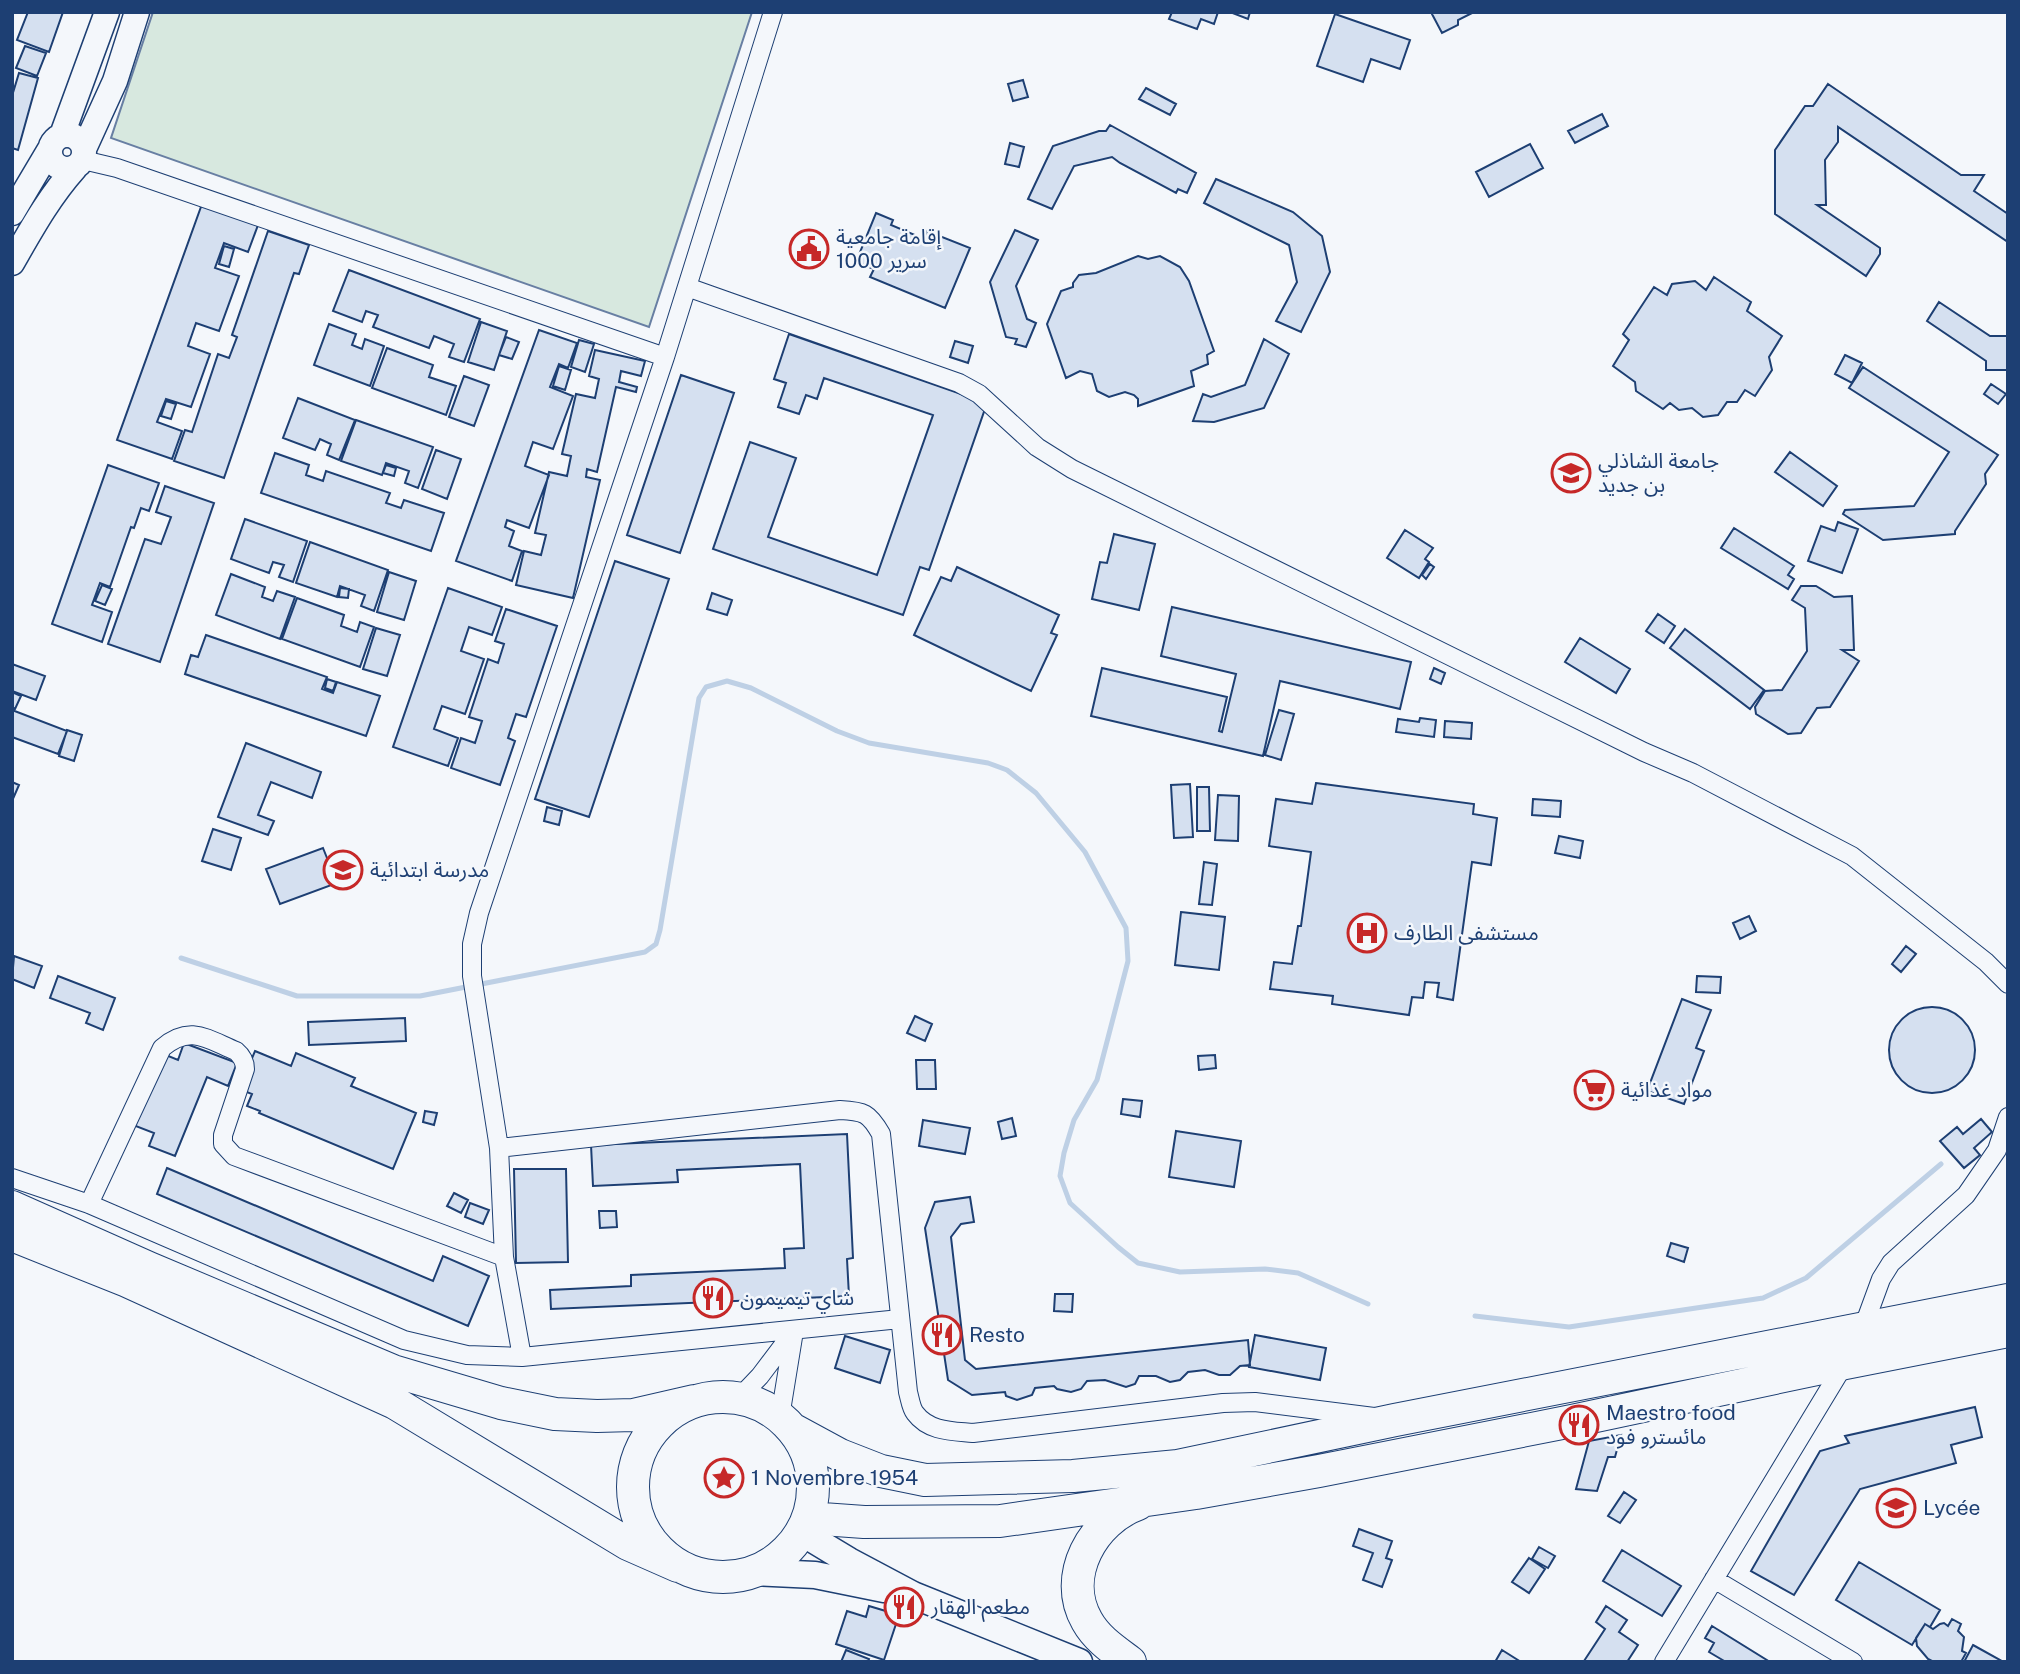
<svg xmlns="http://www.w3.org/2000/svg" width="2020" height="1674" font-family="'Public Sans','Noto Sans Arabic',sans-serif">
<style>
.green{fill:#d7e8df;stroke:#687fa3;stroke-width:2}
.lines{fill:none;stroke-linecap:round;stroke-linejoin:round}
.stream{stroke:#bed0e5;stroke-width:5}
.building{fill:#d5e0f0;stroke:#1d3f73;stroke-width:2}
.street-casing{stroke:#1d3f73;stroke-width:20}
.secondary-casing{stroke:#1d3f73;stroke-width:27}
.primary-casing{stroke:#1d3f73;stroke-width:29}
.highway-casing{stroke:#1d3f73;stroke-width:34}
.street{stroke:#f4f7fb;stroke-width:18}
.secondary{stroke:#f4f7fb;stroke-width:24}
.primary{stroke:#f4f7fb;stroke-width:26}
.highway{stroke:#f4f7fb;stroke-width:32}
.labels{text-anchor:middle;stroke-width:5;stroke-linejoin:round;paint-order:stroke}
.poi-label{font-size:21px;fill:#1d3f73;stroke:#f4f7fb;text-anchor:start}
</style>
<rect width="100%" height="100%" fill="#f4f7fb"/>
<path class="green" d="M153,12H752L649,327L111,138Z"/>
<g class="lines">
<path class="stream" d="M181,958L297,996H420L645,952L656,944L660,930L699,698L706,687L727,681L751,688L837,731L869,743L988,763L1007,770L1036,793L1085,852L1126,928L1128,961L1097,1080L1074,1120L1064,1153L1060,1176L1070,1203L1118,1247L1138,1263L1180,1272L1265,1269L1298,1273L1368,1304
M1475,1316L1569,1327L1763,1298L1806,1278L1941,1164"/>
</g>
<path class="building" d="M28,12H63L49,52L17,40Z
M1172,12H1218L1214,24L1201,19L1197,29L1169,19Z
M1230,12H1250L1248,19Z
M1435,12H1474L1458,20V25L1442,33L1432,14Z
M1335,14L1410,40L1400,69L1371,59L1363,82L1317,66Z
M25,46L46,53L37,76L16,68Z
M19,73L38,78L18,150L12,148V96Z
M1023,80L1028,97L1013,101L1008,84Z
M1828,84L1961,175H1984L1974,191L2008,214V242L1838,127V142L1825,160L1826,205H1817L1880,248V254L1866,276L1775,214V150L1805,106H1813Z
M1146,88L1176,104L1170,115L1139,99Z
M1602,114L1608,126L1575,143L1568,131Z
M1110,125L1196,173L1187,193L1178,189L1176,193L1120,163L1112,157L1074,166L1052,209L1028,199L1053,146L1099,131H1106Z
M1010,143L1024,147L1019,167L1005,164Z
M1530,144L1543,168L1489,197L1476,172Z
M1216,179L1293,212L1322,236L1330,272L1301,332L1276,321L1297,282L1289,245L1204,203Z
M202,204L258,225L248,252L224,243L215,268L239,276L219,331L196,323L188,346L210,354L191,407L166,399L157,422L182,431L172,459L117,440Z
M876,213L893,220L891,225L924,239L927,231L970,248L945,308L870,277L874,269L856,262Z
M1015,230L1038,240L1016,286L1027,319L1036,323L1026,347L1015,344L1017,339L1006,337L990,282Z
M268,231L309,245L299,274L294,273L224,478L174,461L185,430L192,432L218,354L229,358L237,337L232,335Z
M224,246L234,249L229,267L219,264Z
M1138,256L1148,259L1160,256L1180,267L1189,281L1214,351L1207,355L1208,364L1191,371L1194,386L1138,406V399L1134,395L1125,392L1109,397L1097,391L1092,374L1080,371L1066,378L1047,324L1061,291L1073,287V283L1079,275L1096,273Z
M349,270L480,319L464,362L449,357L454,344L434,336L429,348L373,327L378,315L366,311L362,322L333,311Z
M1714,277L1751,302L1747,311L1782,336L1769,357L1772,370L1755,396L1745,390L1737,402H1727L1718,415L1703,417L1692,408L1679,410L1670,403L1663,409L1636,391L1635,382L1613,366L1629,340L1623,334L1654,287L1667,295L1672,284L1695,281L1706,290Z
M1939,302L1990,336H2008V370H1986V361L1927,321Z
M481,322L507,331L494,370L468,362Z
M329,324L356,334L352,345L362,349L365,339L384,346L370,386L314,365Z
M539,330L577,343L568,368L559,364L550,387L573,396L553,449L533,442L525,466L549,475L529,528L507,520L505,527L514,531L509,546L522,551L512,581L456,561Z
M789,334L987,403L929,570L920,567L903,615L713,549L750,442L796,458L768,537L877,575L933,415L824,378L817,399L806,395L799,414L778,407L786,383L774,379Z
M506,337L519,342L512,359L499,355Z
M1264,339L1289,354L1264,408L1214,422L1193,421L1203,394L1211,397L1245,385Z
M579,340L594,344L585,372L571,367Z
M955,341L973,346L968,363L950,357Z
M387,348L433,365L429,377L456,386L446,415L372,388Z
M595,350L645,361L641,376L621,371L619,382L637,387L636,392L616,387L597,472L587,469L586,477L600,480L573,598L516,585L524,551L541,555L546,535L535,533L549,472L567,476L571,456L562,454L576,394L595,398L599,379L589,376Z
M1845,355L1862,363L1852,383L1835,374Z
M559,366L571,370L565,390L553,386Z
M1863,367L1998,455L1985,474L1986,484L1955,531V534L1883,540L1843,514L1845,510L1914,506L1949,452L1849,388Z
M681,375L734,393L680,553L627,535Z
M464,376L489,385L474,426L449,417Z
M1991,384L2006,394L1998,404L1984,394Z
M298,398L355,420L339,460L327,455L331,444L320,439L315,450L283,438Z
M166,401L176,404L171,419L161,416Z
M356,420L433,447L418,488L405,483L409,471L386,463L382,475L341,461Z
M436,450L461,459L447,499L422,489Z
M1790,452L1837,486L1823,506L1775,472Z
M275,453L309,465L306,475L323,481L326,471L390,493L386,503L401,508L404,500L444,513L431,551L261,493Z
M108,465L159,483L149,511L141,508L134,528L131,527L110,587L100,583L92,605L112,612L102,642L52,624Z
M386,465L396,468L394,476L383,473Z
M165,486L214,503L160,662L108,644L145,539L161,544L171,517L156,512Z
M245,519L307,541L293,582L279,577L284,565L273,562L269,573L231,559Z
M1838,522L1858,529L1842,573L1808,561L1821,526L1835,531Z
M1734,528L1794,566L1788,575L1794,579L1788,589L1721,548Z
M1405,530L1433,548L1425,559L1429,562L1419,578L1387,558Z
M1114,534L1155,544L1139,610L1092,599L1100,562L1107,563Z
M310,542L388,570L374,611L361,606L365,595L340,586L337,597L296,583Z
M615,561L669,579L589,817L535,799Z
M1430,564L1434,567L1426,579L1422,575Z
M957,567L1059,615L1051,633L1057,635L1031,691L914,635L941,577L951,581Z
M389,572L416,581L404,620L377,612Z
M231,574L265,587L262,597L273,601L277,591L295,597L280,639L216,615Z
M102,585L112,589L105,605L95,601Z
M1801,586H1816L1834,597L1852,596L1854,650H1842L1859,661L1830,707L1817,708L1801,733L1788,734L1756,714L1755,707L1765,691L1782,690L1807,651L1805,608L1792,600Z
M340,588L349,589L348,598L339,597Z
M448,588L502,607L492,635L469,627L461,651L484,659L465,714L442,706L434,729L458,738L448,766L393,747Z
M712,593L732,600L727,615L707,609Z
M297,598L344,615L341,626L357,632L360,622L374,627L360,667L282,639Z
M1172,607L1411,662L1400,709L1280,681L1263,756L1091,716L1102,668L1227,697L1219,731L1222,732L1236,674L1161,656Z
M506,609L557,626L526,717L516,714L508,738L515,741L500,785L451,768L461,738L475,743L482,721L469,717L488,659L498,663L504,644L495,641Z
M1658,614L1675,626L1664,643L1646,631Z
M376,628L400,635L387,676L363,669Z
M1685,629L1764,690L1750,709L1670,648Z
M206,635L327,677L322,689L333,693L337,682L380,696L366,736L185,674L191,655L198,657Z
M1580,638L1630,669L1616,693L1565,662Z
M12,664L45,676L36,700L12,691Z
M1434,668L1445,673L1441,684L1430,679Z
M327,679L336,682L333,691L325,688Z
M12,692L21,696L15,709L12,707Z
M12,710L67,731L58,754L12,737Z
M1279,710L1294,714L1281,760L1265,755Z
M1420,718L1436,720L1434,737L1396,732L1398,719L1419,722Z
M1445,721L1472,723L1471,739L1444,737Z
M67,730L82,735L74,761L59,756Z
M246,743L321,772L312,798L271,782L258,815L274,821L268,835L218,817Z
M12,782L19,785L12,801Z
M1316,783L1474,804L1473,814L1497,818L1491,865L1472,862L1453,1000L1437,997L1439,983L1425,982L1423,998L1412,997L1409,1015L1332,1004L1333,996L1270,989L1274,962L1292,964L1298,926H1301L1311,852L1269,846L1276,799L1312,804Z
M1190,784L1193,837L1174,838L1171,785Z
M1197,787H1209L1210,831H1197Z
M1218,795L1239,796L1238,841L1215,840Z
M1533,799L1561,801L1560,817L1532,815Z
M547,807L562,811L559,825L544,821Z
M213,829L241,838L231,870L202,861Z
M1559,836L1583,841L1580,858L1555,853Z
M323,848L337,883L280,904L266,869Z
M1204,862L1217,864L1212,905L1199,904Z
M1181,912L1225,917L1219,970L1175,965Z
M1749,916L1756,931L1740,939L1733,923Z
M1906,946L1916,954L1901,972L1892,964Z
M14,956L42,966L34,988L12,979Z
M58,976L115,998L103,1030L86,1023L90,1013L50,998Z
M1697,976L1721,977L1720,993L1696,992Z
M1682,999L1711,1010L1696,1048L1704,1051L1684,1104L1647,1091Z
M1889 1050a43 43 0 1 1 86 0a43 43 0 1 1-86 0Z
M915,1016L932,1024L925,1041L907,1033Z
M405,1018L406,1041L309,1045L308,1022Z
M184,1043L237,1063L228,1086L207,1077L175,1156L149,1146L154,1133L133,1125L161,1053L178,1060Z
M255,1051L291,1066L296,1053L355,1078L351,1086L416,1113L393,1169L259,1113L260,1111L247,1106L252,1094L239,1089Z
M1215,1055L1216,1068L1199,1070L1198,1056Z
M916,1060H935L936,1089H917Z
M1123,1099L1142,1101L1140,1117L1121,1114Z
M425,1111L437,1113L434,1125L423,1122Z
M1012,1118L1016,1136L1002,1139L998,1122Z
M1981,1119L1992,1132L1974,1148L1980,1155L1964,1168L1940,1141L1957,1127L1963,1134Z
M923,1120L970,1128L965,1154L919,1146Z
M1176,1131L1241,1141L1234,1187L1169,1177Z
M847,1134L853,1258L847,1259L849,1296L551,1309L550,1290L631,1286V1275L785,1268L784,1249L804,1248L800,1164L677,1170L678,1182L593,1186L591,1145Z
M167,1168L433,1281L443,1256L489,1276L468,1326L157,1194Z
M514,1169H566L568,1262L516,1263Z
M454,1193L468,1200L461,1213L447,1206Z
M970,1197L974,1222L961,1224L951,1237L965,1360L976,1369L1248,1340L1250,1365L1240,1366L1230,1375H1219L1205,1370L1188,1372L1180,1380L1170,1382L1156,1376H1139L1135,1384L1126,1387L1105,1380L1087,1381L1081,1389L1071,1392L1057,1389L1054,1386L1035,1388L1032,1395L1017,1400L1006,1396L1005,1392L972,1395L948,1380L925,1228L935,1202Z
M470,1203L489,1210L483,1224L465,1217Z
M599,1211H616L617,1227L600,1228Z
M1671,1243L1688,1248L1684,1262L1667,1256Z
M1055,1294H1073L1072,1312L1054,1311Z
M1255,1335L1326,1348L1320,1380L1249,1367Z
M845,1336L890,1350L880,1383L835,1368Z
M1975,1407L1982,1437L1951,1445L1956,1463L1860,1489L1794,1595L1751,1571L1820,1451L1849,1443L1845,1436Z
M1621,1435L1615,1457H1608L1597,1491L1576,1489L1589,1441Z
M1624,1492L1636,1500L1620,1523L1608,1516Z
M1359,1529L1392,1541L1386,1558L1392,1560L1382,1587L1363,1580L1373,1553L1353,1546Z
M1539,1547L1555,1556L1548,1568L1532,1559Z
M1622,1550L1681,1586L1662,1616L1603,1581Z
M1529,1558L1545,1569L1529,1593L1512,1582Z
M1859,1562L1940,1610L1930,1627L1925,1624L1912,1645L1836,1600Z
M869,1606L899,1615L884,1660L836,1644L847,1611L866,1617Z
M1606,1606L1627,1620L1619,1632L1638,1645L1627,1662H1585L1584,1661L1605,1629L1596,1622Z
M1952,1619L1961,1624L1958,1631L1964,1637L1962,1651L1966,1653L1961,1662H1934L1928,1659L1917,1646L1916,1638L1925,1624L1933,1629L1940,1624L1944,1623L1948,1626Z
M1712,1626L1770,1662H1726L1709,1652L1714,1643L1705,1638Z
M1973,1645L2002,1661V1662H1964Z
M846,1650L869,1659L868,1662H841Z
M1502,1650L1521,1662H1495Z"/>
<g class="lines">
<defs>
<path id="street" d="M83,160L117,168L665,357L479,913L472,944V976L499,1148L504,1257L522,1357
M687,287L959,383L979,394L1037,447L1072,469L1644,752L1693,773L1852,856L1986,962L2008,984
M665,357L773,12
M499,1148L840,1110C864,1111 869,1113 881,1134L908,1392C910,1399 911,1408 915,1413C929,1432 953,1431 973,1433L1223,1403L1255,1402L1374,1417
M12,1178L89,1204L404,1340L467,1355L522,1357L900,1319
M89,1204L162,1048C190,1024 207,1039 236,1051C242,1056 245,1061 245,1069L223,1135V1144L234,1156L504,1257
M1863,1328L1881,1279L1891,1263L1966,1195L1997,1150L2008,1117
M739,1398L760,1376L794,1331L780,1417
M1714,1579L1853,1662
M1664,1662L1845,1363"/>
<path id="secondary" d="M50 152a17 17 0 1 1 34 0a17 17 0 1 1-34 0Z
M62,135L107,12
M84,149L115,81L137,12
M12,213L50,149
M12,263C31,230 49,197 75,168"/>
<path id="primary" d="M801,1532L849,1561L913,1595L1079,1662
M754,1572L815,1575L884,1589"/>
<path id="highway" d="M12,1207L149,1268L393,1371L501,1403L555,1414L597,1416L633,1415L694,1401
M12,1235L127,1281L395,1403L628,1544L678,1566
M633 1487a90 90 0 1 1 180 0a90 90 0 1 1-180 0Z
M792,1429L840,1455L881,1471L925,1480L1073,1476L1178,1466L1395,1420L2008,1300
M808,1518L864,1522L1000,1521L1196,1493L1319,1471L1572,1421L1845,1363L2008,1331
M1130,1662C1114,1650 1097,1639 1087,1621C1061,1576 1093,1520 1138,1504"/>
</defs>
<use href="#street" class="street-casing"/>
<use href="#secondary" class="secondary-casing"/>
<use href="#primary" class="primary-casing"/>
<use href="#highway" class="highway-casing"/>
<use href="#street" class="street"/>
<use href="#secondary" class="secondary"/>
<use href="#primary" class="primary"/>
<use href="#highway" class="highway"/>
</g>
<defs>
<symbol id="civic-ring" viewBox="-11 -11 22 22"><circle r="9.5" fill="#f4f7fb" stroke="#c62828" stroke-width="1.5"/><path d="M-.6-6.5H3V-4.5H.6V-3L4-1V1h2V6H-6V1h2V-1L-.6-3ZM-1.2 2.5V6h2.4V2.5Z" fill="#c62828"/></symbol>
<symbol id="university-ring" viewBox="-11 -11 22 22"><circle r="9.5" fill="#f4f7fb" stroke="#c62828" stroke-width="1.5"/><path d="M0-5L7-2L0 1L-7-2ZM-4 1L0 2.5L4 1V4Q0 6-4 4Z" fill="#c62828"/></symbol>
<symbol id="school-ring" viewBox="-11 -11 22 22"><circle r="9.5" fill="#f4f7fb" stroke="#c62828" stroke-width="1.5"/><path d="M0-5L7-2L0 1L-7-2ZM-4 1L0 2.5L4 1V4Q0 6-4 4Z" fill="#c62828"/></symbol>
<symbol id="hospital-ring" viewBox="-11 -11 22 22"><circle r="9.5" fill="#f4f7fb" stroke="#c62828" stroke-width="1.5"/><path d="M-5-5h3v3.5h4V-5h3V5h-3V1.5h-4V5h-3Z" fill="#c62828"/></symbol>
<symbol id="supermarket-ring" viewBox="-11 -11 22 22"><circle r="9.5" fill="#f4f7fb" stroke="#c62828" stroke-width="1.5"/><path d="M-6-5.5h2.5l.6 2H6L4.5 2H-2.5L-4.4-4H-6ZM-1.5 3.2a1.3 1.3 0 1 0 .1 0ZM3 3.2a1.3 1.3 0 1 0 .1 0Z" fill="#c62828"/></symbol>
<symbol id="restaurant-ring" viewBox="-11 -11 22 22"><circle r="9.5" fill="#f4f7fb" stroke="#c62828" stroke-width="1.5"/><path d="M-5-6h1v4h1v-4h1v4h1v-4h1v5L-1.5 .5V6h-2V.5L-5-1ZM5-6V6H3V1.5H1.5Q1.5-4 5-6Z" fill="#c62828"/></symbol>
<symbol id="sight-ring" viewBox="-11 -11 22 22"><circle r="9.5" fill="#f4f7fb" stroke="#c62828" stroke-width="1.5"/><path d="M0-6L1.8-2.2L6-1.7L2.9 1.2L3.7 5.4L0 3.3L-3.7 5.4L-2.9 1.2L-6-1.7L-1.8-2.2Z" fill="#c62828"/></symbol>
</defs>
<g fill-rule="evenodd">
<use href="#civic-ring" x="787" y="227" width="44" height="44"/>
<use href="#university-ring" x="1549" y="451" width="44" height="44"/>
<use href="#school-ring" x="321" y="848" width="44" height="44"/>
<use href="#hospital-ring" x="1345" y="911" width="44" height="44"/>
<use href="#supermarket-ring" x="1572" y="1068" width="44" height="44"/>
<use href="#restaurant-ring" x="691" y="1276" width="44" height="44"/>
<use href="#restaurant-ring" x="920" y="1313" width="44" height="44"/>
<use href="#restaurant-ring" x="1557" y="1403" width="44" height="44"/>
<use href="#sight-ring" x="702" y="1456" width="44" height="44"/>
<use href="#school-ring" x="1874" y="1486" width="44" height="44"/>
<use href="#restaurant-ring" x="882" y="1585" width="44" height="44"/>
</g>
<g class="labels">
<g class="poi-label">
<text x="836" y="244">إقامة جامعية<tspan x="836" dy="24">1000 سرير</tspan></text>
<text x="1598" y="468">جامعة الشاذلي<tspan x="1598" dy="24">بن جديد</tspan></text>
<text x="370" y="877">مدرسة ابتدائية</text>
<text x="1394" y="940">مستشفى الطارف</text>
<text x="1621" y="1097">مواد غذائية</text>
<text x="740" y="1305">شاي تيميمون</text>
<text x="969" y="1342">Resto</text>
<text x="1606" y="1420">Maestro food<tspan x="1606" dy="24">مائسترو فود</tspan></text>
<text x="751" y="1485">1 Novembre 1954</text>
<text x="1923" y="1515">Lycée</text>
<text x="931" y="1614">مطعم الهقار</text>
</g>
</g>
<rect width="2020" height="1674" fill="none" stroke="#1d3f73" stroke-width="28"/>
</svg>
